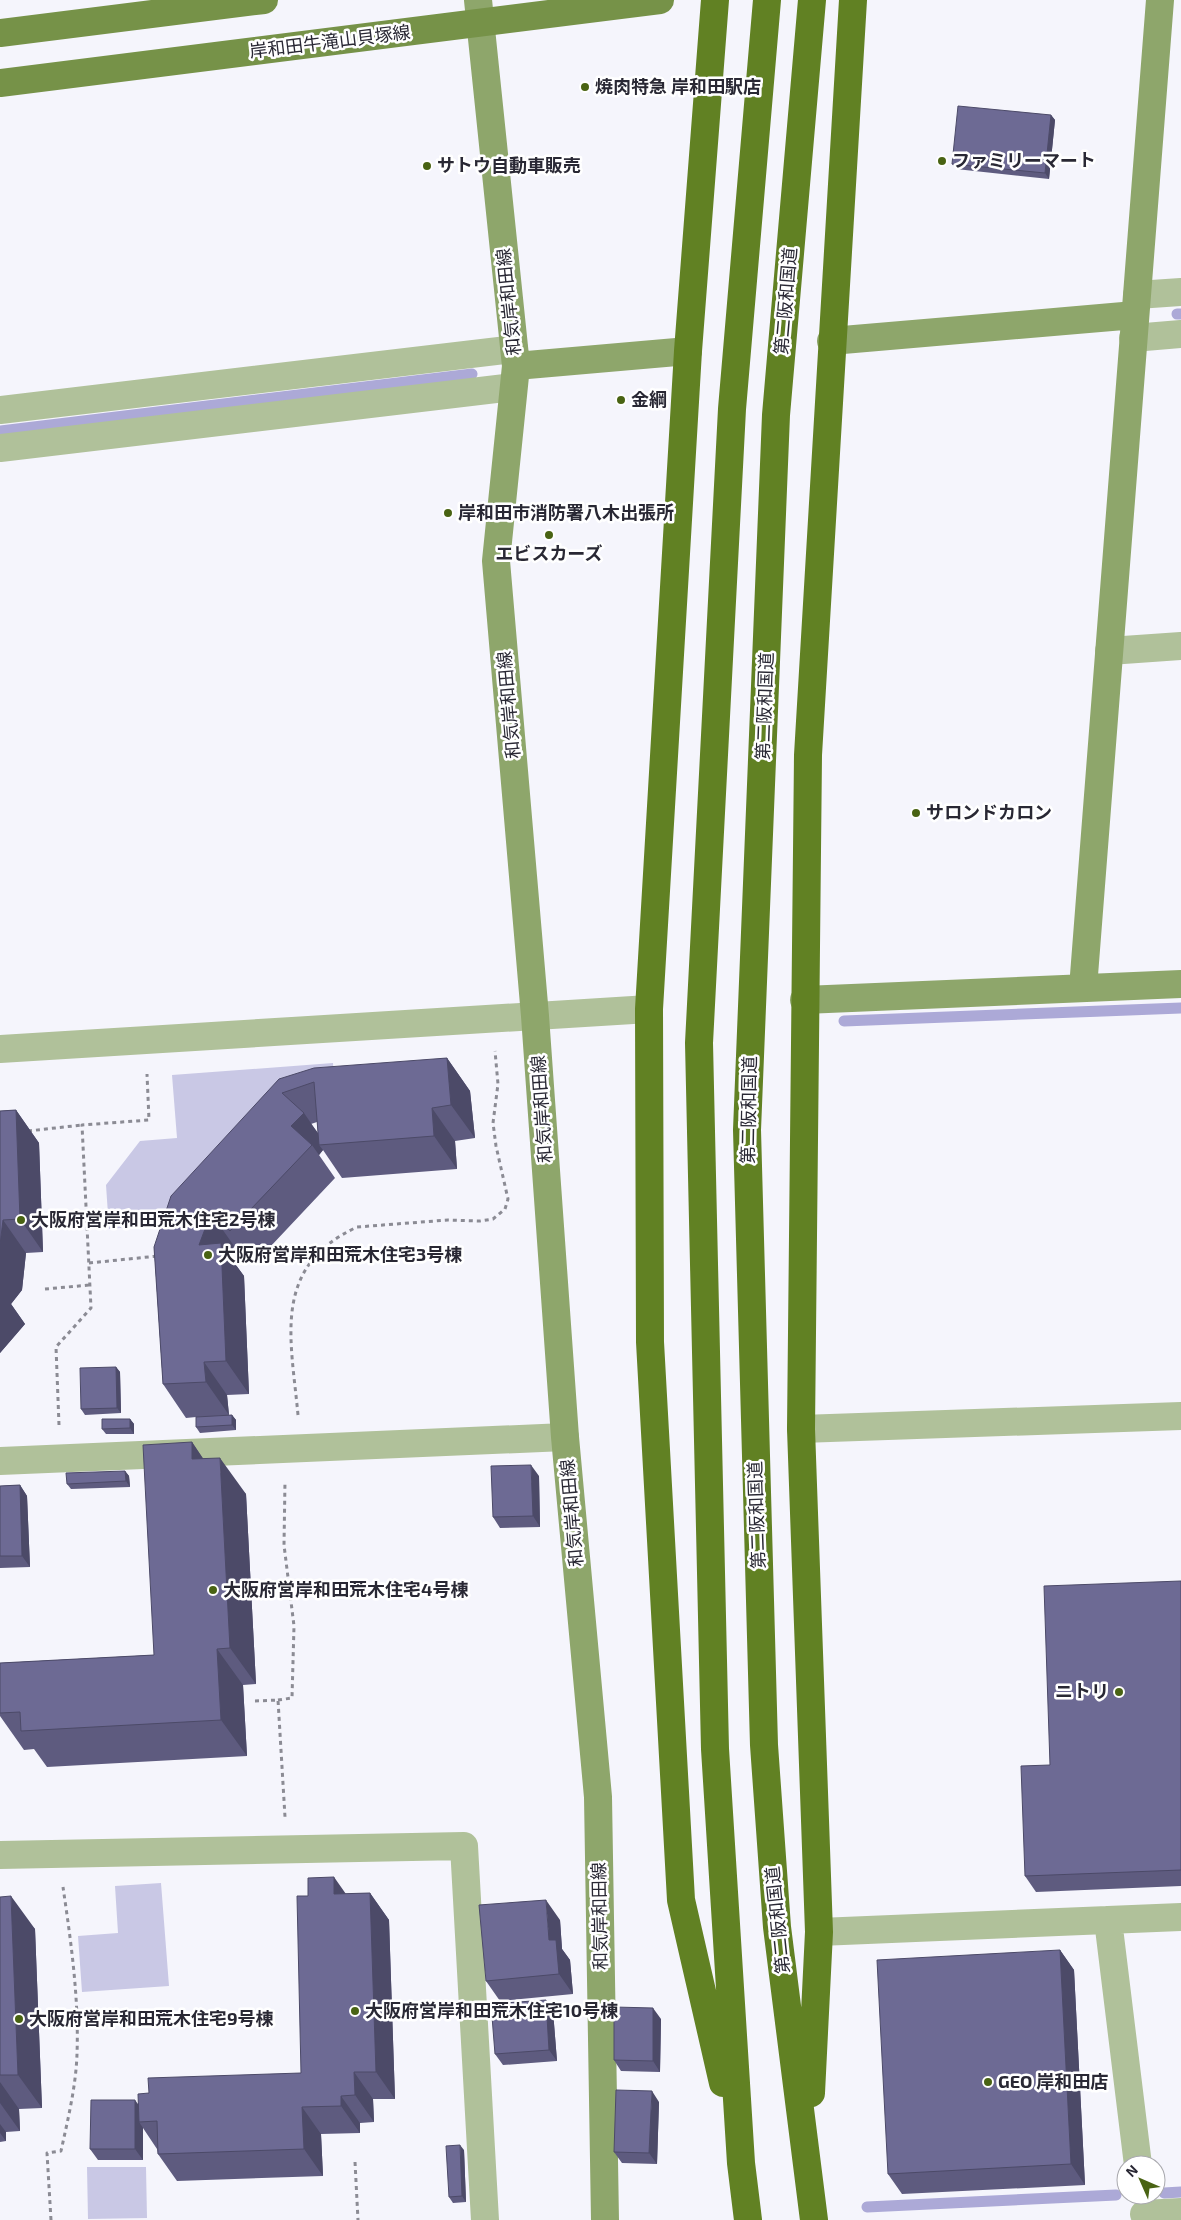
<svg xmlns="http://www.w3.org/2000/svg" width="1181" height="2220" font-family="'Exo 2','Noto Sans JP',sans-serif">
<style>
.green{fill:#c9c8e5}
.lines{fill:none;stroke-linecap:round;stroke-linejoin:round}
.stream{stroke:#aca9d7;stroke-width:11}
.path{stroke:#8b8b94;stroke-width:3;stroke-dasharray:4 4;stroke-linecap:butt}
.street{stroke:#b0c19a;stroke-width:28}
.secondary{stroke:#8ea66b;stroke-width:28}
.primary{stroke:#769248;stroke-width:28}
.highway{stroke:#618123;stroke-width:28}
.wall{fill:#5e5b7f;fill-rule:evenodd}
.shaded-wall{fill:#4c4a68}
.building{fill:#6d6a94;stroke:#4c4a68}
.poi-dot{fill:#496313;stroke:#fff;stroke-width:2}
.labels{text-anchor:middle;stroke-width:5;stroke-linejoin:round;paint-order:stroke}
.street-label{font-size:18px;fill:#292834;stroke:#fff}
.poi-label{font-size:18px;font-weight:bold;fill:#292834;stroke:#fff;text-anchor:start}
</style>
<rect width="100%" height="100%" fill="#f5f5fc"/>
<path class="green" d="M333,1063L335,1089L179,1223L109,1229L106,1185L140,1141L177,1138L172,1075Z
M161,1883L169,1986L82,1992L78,1936L118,1933L115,1886Z
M87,2167H146L147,2218L88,2219Z"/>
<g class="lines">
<path class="stream" d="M1177,314H1181
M0,431L472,374
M844,1021L1181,1008
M1164,2193L1181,2192
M867,2207L1116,2195"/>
<path class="path" d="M28,1131L82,1125
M89,1263L158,1256
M45,1289L90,1285
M298,1415C291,1338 271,1267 357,1227L448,1220L480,1221L493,1219L505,1209L508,1199L496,1146L493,1123L498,1084L495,1051
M59,1425L56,1347L91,1308L82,1125L149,1120L147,1074
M278,1700L292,1698L294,1626L284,1545L285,1481
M255,1701L278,1700L285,1817
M355,2162L358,2220
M51,2220L47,2153L61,2151C68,2119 76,2086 77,2054C79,1998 71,1942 63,1887"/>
<path class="street" d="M1137,295L1181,292
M1133,338L1181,334
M0,410L514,349
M0,448L513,387
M1109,651L1181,646
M0,1049L649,1009
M801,1429L1181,1416
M0,1461L565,1437
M0,1855L464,1846L485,2220
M1108,1920L1138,2165
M819,1932L1181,1917
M1144,2214L1181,2212"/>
<path class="secondary" d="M478,0L516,366L496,561L535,1016L565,1437L598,1797L605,2220
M831,341L1135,315
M516,366L688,351
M1083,988L1160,0
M804,1000L1181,984"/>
<path class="primary" d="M0,33L264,0
M0,83L660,0"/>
<path class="highway" d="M715,0L688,351L649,1009L650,1342L681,1900L723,2083
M812,0L776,415L747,1130L764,1745L777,1927L814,2220
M811,2093L819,1932L801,1429L808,755L853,0
M748,2220L741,2163L715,1749L699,1043L732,409L767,0"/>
</g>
<path class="wall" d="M1051,115L1055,120L1049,179L956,169L952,164Z
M447,1058L470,1091L475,1138L455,1141L457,1169L342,1178L323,1150L319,1155L335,1178L254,1264L234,1246L230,1257L244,1276L249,1394L227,1395L229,1415H232L236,1420V1430L200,1433L196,1427V1417L186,1418L163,1384L154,1247L279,1079ZM317,1122L318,1133L311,1124Z
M16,1110L39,1143L43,1252L26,1253L22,1290L11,1304L25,1324L0,1353V1111Z
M116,1367L120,1372L121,1413L85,1415L81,1409Z
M130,1419L134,1424V1434H106L102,1429Z
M192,1442L203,1459L246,1494L256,1684L243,1685L247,1756L47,1767L34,1749L24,1750L0,1716V1663L154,1655Z
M125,1471L129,1476L130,1487L71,1489L67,1484Z
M539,1476L540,1527L500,1528L493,1517Z
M20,1485L27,1496L30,1567L0,1568V1486Z
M1181,1581V1886L1036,1892L1025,1876L1050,1765Z
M370,1893L389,1920L395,2099H373L374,2122L360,2123V2133L321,2134L323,2176L177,2181L158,2154L157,2149L143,2128V2160H98L90,2149L149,2093L301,2073L346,1894Z
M0,1897L35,1929L42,2108L19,2109L20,2131L6,2132V2141L0,2142Z
M560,1920L562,1949L570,1960L573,1994L500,2001L486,1981Z
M1060,1950L1074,1970L1085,2185L902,2194L888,2174Z
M553,2011L557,2061L503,2065L495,2054Z
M661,2019L660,2072L621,2071L614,2060Z
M659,2102L657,2164L622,2163L614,2152Z
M464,2150L466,2202L453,2203L449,2197Z"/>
<path class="shaded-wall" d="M1051,115L1055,120L1049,179L1045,173Z
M447,1058L470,1091L475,1138L451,1105Z
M432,1108L455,1141L457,1169L434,1136Z
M16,1110L39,1143L43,1252L20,1219Z
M304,1113L326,1145H319L323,1150L319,1155L312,1145L291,1126Z
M211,1213L234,1246L230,1257L244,1276L249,1394L226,1361L199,1245Z
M3,1220L26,1253L22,1290L11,1304L25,1324L0,1353V1245Z
M204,1362L227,1395L229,1415L206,1382Z
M116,1367L120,1372L121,1413L117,1408Z
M232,1415L236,1420V1430L232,1425Z
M130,1419L134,1424V1434L130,1428Z
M192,1442L217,1479L192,1459Z
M220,1458L246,1494L256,1684L230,1648Z
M531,1465L539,1476L540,1527L533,1516Z
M125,1471L129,1476L130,1487L126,1481Z
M20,1485L27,1496L30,1567L22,1556Z
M217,1649L243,1685L247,1756L221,1720Z
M334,1877L353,1904L334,1894Z
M370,1893L389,1920L395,2099L376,2072Z
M11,1896L35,1929L42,2108L18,2075Z
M546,1900L560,1920L562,1949L570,1960L573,1994L559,1974L549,1940Z
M1060,1950L1074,1970L1085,2185L1071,2164Z
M546,2000L553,2011L557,2061L549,2050Z
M653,2008L661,2019L660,2072L653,2061Z
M354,2072L373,2099L374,2122L355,2095Z
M0,2082L19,2109L20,2131L0,2103Z
M652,2091L659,2102L657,2164L649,2153Z
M341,2096L360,2123V2133L341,2106Z
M135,2100L143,2111L139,2122L143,2128V2160L135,2149Z
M302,2107L321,2134L323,2176L304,2149Z
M0,2124L6,2132V2141L0,2133Z
M460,2145L464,2150L466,2202L462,2196Z"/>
<path class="building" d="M958,106L1051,115L1045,173L952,164Z
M447,1058L451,1105L432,1108L434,1136L319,1145L314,1082L282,1093L304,1113L291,1126L312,1145L230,1231L211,1213L199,1245L221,1243L226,1361L204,1362L206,1382L163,1384L154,1247L171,1196L279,1079L314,1068Z
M16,1110L20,1219L3,1220L0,1245V1111Z
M116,1367L117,1408L81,1409L80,1368Z
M232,1415V1425L196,1427V1417Z
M102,1419H130V1428L102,1429Z
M192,1442V1459L220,1458L230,1648L217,1649L221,1720L21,1731L20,1712L0,1713V1663L154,1655L143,1445Z
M531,1465L533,1516L493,1517L491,1466Z
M125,1471L126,1481L67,1484L66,1473Z
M20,1485L22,1556H0V1486Z
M1181,1581V1870L1025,1876L1021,1766L1050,1765L1044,1586Z
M334,1877V1894L370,1893L376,2072H354L355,2095L341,2096V2106L302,2107L304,2149L158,2154L157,2121L139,2122L138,2094L149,2093L148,2078L301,2073L297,1896H308V1878Z
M11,1896L18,2075H0V1897Z
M546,1900L549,1940H556L559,1974L486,1981L479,1905Z
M1060,1950L1071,2164L888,2174L877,1960Z
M546,2000L549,2050L495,2054L491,2004Z
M614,2007L653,2008V2061L614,2060Z
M616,2090L652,2091L649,2153L614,2152Z
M91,2100H135V2149H90Z
M460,2145L462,2196L449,2197L446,2146Z"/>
<g class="poi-dot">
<circle cx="585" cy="87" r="5"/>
<circle cx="942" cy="161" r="5"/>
<circle cx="427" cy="166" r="5"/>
<circle cx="621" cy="400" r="5"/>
<circle cx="448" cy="513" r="5"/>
<circle cx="549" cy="535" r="5"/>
<circle cx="916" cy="813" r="5"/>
<circle cx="21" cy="1220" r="5"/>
<circle cx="208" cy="1255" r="5"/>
<circle cx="213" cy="1590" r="5"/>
<circle cx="1119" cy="1692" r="5"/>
<circle cx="355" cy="2011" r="5"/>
<circle cx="19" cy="2019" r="5"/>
<circle cx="988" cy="2082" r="5"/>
</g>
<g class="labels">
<g class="street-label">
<text transform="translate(330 42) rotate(-7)" y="6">岸和田牛滝山貝塚線</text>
<text transform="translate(786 301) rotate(-85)" y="6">第二阪和国道</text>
<text transform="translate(509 302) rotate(-96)" y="6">和気岸和田線</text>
<text transform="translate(509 705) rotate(-95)" y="6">和気岸和田線</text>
<text transform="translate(765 706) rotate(-88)" y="6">第二阪和国道</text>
<text transform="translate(542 1109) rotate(-94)" y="6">和気岸和田線</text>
<text transform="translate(749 1110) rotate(-89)" y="6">第二阪和国道</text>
<text transform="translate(572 1513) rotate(-95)" y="6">和気岸和田線</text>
<text transform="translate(757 1515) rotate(-92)" y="6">第二阪和国道</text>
<text transform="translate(600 1916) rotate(-91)" y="6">和気岸和田線</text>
<text transform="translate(778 1920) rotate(-96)" y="6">第二阪和国道</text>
</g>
<g class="poi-label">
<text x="595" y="93">焼肉特急 岸和田駅店</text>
<text x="952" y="167">ファミリーマート</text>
<text x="437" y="172">サトウ自動車販売</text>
<text x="631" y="406">金綱</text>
<text x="458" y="519">岸和田市消防署八木出張所</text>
<text x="549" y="560" text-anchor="middle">エビスカーズ</text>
<text x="926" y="819">サロンドカロン</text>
<text x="31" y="1226">大阪府営岸和田荒木住宅2号棟</text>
<text x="218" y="1261">大阪府営岸和田荒木住宅3号棟</text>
<text x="223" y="1596">大阪府営岸和田荒木住宅4号棟</text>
<text x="1109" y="1698" text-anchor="end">ニトリ</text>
<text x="365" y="2017">大阪府営岸和田荒木住宅10号棟</text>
<text x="29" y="2025">大阪府営岸和田荒木住宅9号棟</text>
<text x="998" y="2088">GEO 岸和田店</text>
</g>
</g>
<g transform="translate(1141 2180) rotate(315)"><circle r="24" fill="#ffffff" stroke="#a9a9ae"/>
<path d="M0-4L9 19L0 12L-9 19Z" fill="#496313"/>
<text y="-8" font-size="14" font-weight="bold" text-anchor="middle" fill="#292834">N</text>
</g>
</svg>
